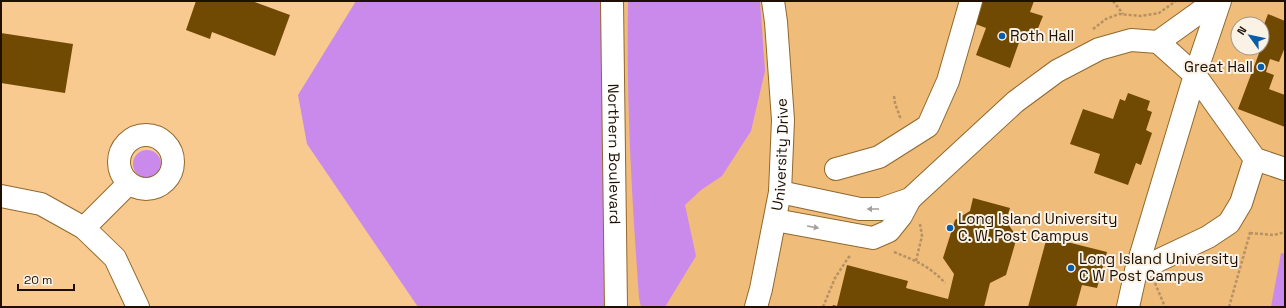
<svg xmlns="http://www.w3.org/2000/svg" width="1286" height="308" font-family="'Space Grotesk',sans-serif">
<style>
.built{fill:#efbc7a;fill-rule:evenodd}
.green{fill:#ca8aeb}
.building{fill:#704903}
.lines{fill:none;stroke-linecap:round;stroke-linejoin:round}
.minor-casing{stroke:#91682d;stroke-width:24}
.major-casing{stroke:#91682d;stroke-width:24}
.path{stroke:#b69164;stroke-width:2.5;stroke-dasharray:3 2;stroke-linecap:butt}
.minor{stroke:#fff;stroke-width:22}
.major{stroke:#fff;stroke-width:22}
.oneway{fill:#a59f99}
.poi-dot{fill:#085dab;stroke:#fbf2e6;stroke-width:1.5}
.labels{text-anchor:middle;stroke-width:4;stroke-linejoin:round;paint-order:stroke}
.poi-label{font-size:15px;fill:#1f0f00;stroke:#fbf2e6;text-anchor:start}
.street-label{font-size:15px;fill:#1f0f00;stroke:#fbf2e6}
</style>
<rect width="100%" height="100%" fill="#f8ca8f"/>
<path class="built" d="M612,1H1285V307H616ZM1238,24H1262V48H1238Z"/>
<path class="green" d="M356,1H612L616,307H418L307,144L298,95Z
M628,1H760L765,71L751,131L722,176L701,190L685,205L696,256L665,307H641L639,298C632,199 626,100 628,1Z
M133 164a14 14 0 1 1 28 0a14 14 0 1 1-28 0Z
M1281,253L1285,254V307H1271Z"/>
<path class="building" d="M196,1H252L290,15L275,56L212,32L210,39L186,30Z
M981,1H1034L1030,12L1043,16L1034,38L1022,34L1010,68L976,55L986,28L973,23Z
M1268,14L1285,21V47L1279,62L1270,59L1266,72L1274,75L1269,89L1285,95V127L1238,109L1261,48H1262L1263,42H1262V30Z
M1,33L73,44L65,93L1,83Z
M1128,93L1150,101L1147,110L1152,112L1146,130L1152,133L1141,165L1136,163L1128,185L1094,173L1100,154L1070,144L1083,109L1113,119L1120,99L1125,101Z
M973,198L1010,208L1006,221L1017,237L1006,275L990,283L984,307H832L833,305L837,306L847,265L908,281L906,288L948,299L954,274L943,258L955,220L970,211Z
M1047,237L1107,252L1097,288L1082,285L1076,307H1028Z"/>
<g class="lines">
<defs>
<g id="minor">
<path d="M1220,1L1195,75L1255,159L1285,169"/>
<path d="M1158,42L1215,1"/>
<circle cx="146" cy="162" r="27"/>
<path d="M836,169L879,157L928,126L948,81L971,1"/>
<path d="M780,192L860,209H881L910,199L1015,102L1057,71L1099,49L1131,40L1158,42L1195,75L1136,271L1128,307"/>
<path d="M1,196L41,204L84,228L115,258L138,307"/>
<path d="M775,220L873,238L889,231L901,216L910,199"/>
<path d="M84,228L129,183"/>
<path d="M1136,271L1208,237L1229,223L1241,203L1255,159"/>
<path id="s1" d="M756,307L761,289L780,192L783,120L776,22L773,1"/>
</g>
<g id="major">
<path id="s2" d="M612,1L616,307"/>
</g>
</defs>
<use href="#minor" class="minor-casing"/>
<use href="#major" class="major-casing"/>
<path class="path" d="M1113,1L1123,14
M1093,29L1106,19L1119,14L1141,16L1159,13L1176,1
M894,96L895,103L901,120
M1250,233L1274,235L1285,232
M894,252C914,260 930,266 945,283
M916,261L922,236L920,224
M1155,283L1165,307
M823,307L835,278L848,258L851,255
M1229,307L1250,233L1249,230"/>
<use href="#minor" class="minor"/>
<use href="#major" class="major"/>
</g>
<defs><path id="oneway-solid" d="M-6-.8H1V-3.2L6.5 0L1 3.2V.8H-6Z"/></defs>
<g class="oneway">
<use href="#oneway-solid" transform="translate(873 209) rotate(180)"/>
<use href="#oneway-solid" transform="translate(813 227) rotate(10)"/>
</g>
<g class="poi-dot">
<circle cx="1002" cy="36" r="4"/>
<circle cx="1261" cy="67" r="4"/>
<circle cx="950" cy="228" r="4"/>
<circle cx="1071" cy="268" r="4"/>
</g>
<g class="labels">
<g class="poi-label">
<text x="1010" y="41">Roth Hall</text>
<text x="1253" y="72" text-anchor="end">Great Hall</text>
<text x="958" y="224">Long Island University<tspan x="958" dy="17">C. W. Post Campus</tspan></text>
<text x="1079" y="264">Long Island University<tspan x="1079" dy="17">C W Post Campus</tspan></text>
</g>
<g class="street-label">
<text dy="5" stroke="none"><textPath href="#s2" startOffset="153">Northern Boulevard</textPath></text>
<text dy="5" stroke="none"><textPath href="#s1" startOffset="155">University Drive</textPath></text>
</g>
</g>
<rect width="1286" height="308" fill="none" stroke="#1f0f00" stroke-width="4"/>
<g transform="translate(1250 36) rotate(303)"><circle r="19" fill="#fbf2e6" stroke="#a3978a"/>
<path d="M0-3L7 15L0 10L-7 15Z" fill="#085dab"/>
<text y="-6" font-size="11" font-weight="bold" text-anchor="middle" fill="#1f0f00">N</text>
</g>
<path d="M18 284v6h56v-6" fill="none" stroke="#1f0f00" stroke-width="2"/>
<text x="24" y="284" font-size="12" fill="#1f0f00" stroke="#fbf2e6" stroke-width="3" paint-order="stroke">20 m</text>
</svg>
